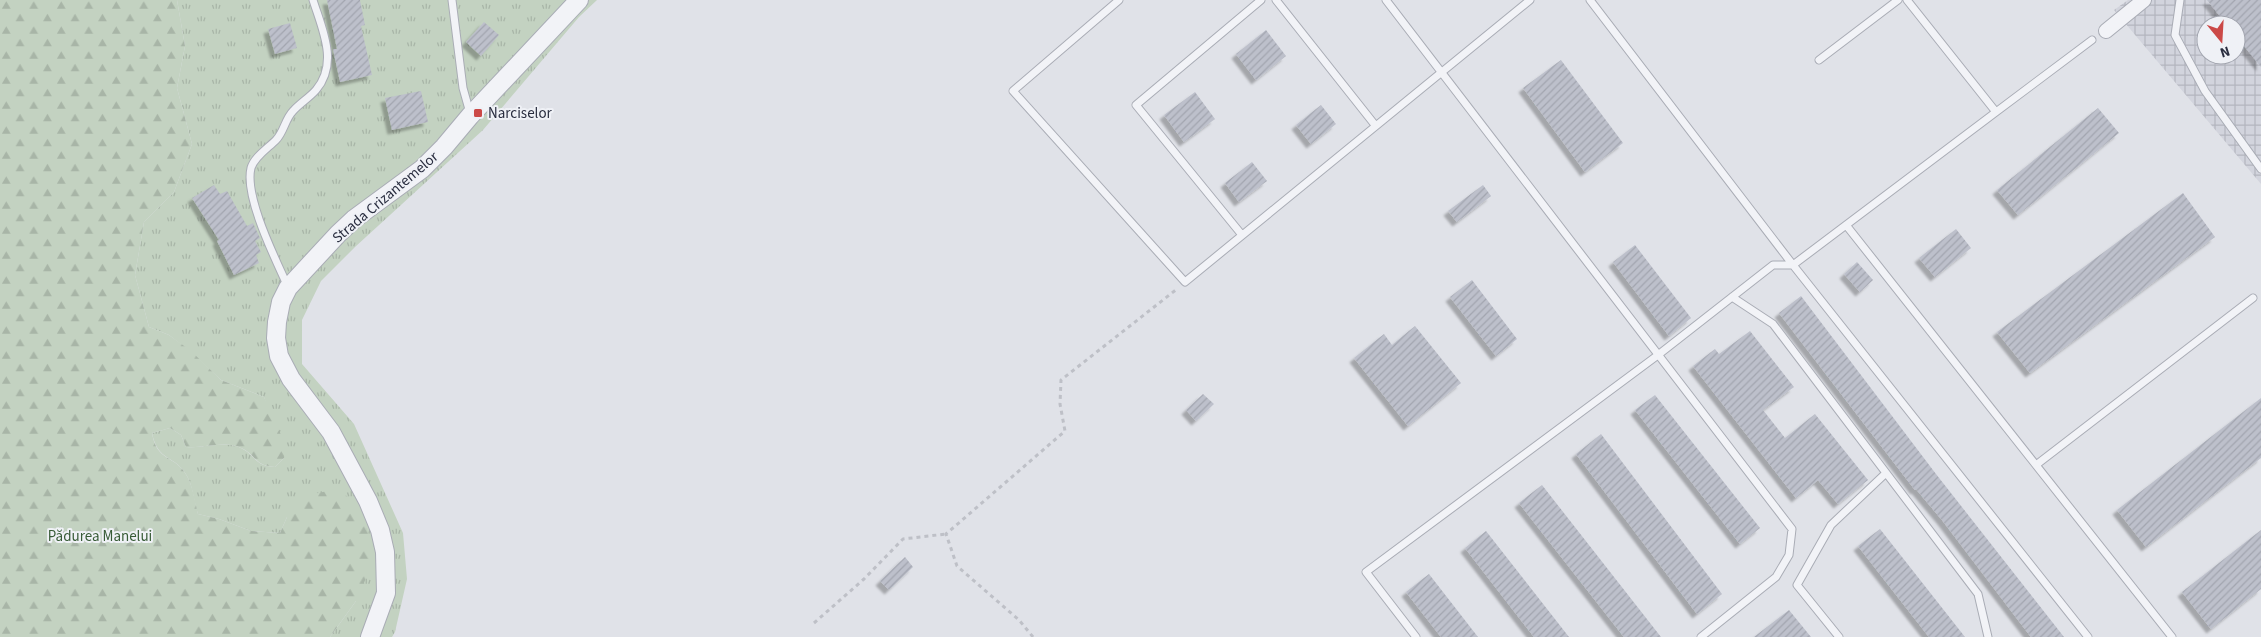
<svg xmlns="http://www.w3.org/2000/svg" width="2261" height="637" font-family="'Source Sans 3',sans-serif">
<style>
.industrial{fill:url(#industrial-grid);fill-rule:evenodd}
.grass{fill:url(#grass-tufts)}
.forest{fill:url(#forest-firs)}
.building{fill:url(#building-hatch);filter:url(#shadow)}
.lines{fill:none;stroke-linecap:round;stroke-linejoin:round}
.service-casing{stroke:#a9acb5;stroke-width:9}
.minor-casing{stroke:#a9acb5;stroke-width:16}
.tertiary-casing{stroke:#a9acb5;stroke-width:20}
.path{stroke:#bec0c7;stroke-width:3;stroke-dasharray:4 4;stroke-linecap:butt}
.service{stroke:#f2f3f7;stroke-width:7}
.minor{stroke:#f2f3f7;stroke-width:14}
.tertiary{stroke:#f2f3f7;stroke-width:18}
.poi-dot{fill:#cb4947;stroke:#eff1f6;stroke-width:2}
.labels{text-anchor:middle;stroke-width:4;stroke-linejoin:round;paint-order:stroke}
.poi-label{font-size:15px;fill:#292d3f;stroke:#eff1f6;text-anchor:start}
.street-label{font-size:15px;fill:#292d3f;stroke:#eff1f6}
.park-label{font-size:15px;fill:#375b36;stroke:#eff1f6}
</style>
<defs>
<pattern id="industrial-grid" width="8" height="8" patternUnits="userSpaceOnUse" patternTransform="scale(1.25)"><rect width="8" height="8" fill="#d2d4dd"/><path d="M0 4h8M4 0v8" fill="none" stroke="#b4b6bf"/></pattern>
<pattern id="grass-tufts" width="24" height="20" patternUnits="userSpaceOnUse" patternTransform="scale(1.25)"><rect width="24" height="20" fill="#c3d2c1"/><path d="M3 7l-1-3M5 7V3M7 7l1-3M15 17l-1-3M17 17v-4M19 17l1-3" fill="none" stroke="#a8b5a7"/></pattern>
<pattern id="forest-firs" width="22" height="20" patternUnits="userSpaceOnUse" patternTransform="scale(1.25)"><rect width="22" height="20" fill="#c3d2c1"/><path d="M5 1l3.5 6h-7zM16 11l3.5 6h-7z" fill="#a8b5a7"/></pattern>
<pattern id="building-hatch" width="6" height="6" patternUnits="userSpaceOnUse" patternTransform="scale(1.25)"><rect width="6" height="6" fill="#bdc0cb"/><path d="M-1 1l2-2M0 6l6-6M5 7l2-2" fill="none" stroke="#a2a5af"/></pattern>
<filter id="shadow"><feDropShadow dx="-4.5" dy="4.5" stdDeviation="1" flood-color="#0004"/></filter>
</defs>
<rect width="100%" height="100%" fill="#e0e2e8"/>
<path class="industrial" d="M2128,0H2261V184L2114,10ZM2206,25H2236V55H2206Z"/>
<path class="grass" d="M177,0H597L579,17L483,130L355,247L321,281L302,320V364L354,424L403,533L407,579L395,632L392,637H330L356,601L287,517L280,533L251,531L219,519L198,514C194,502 193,487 187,476C175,454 158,463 152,433L170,428L181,435L186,447C203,449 225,440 241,448C257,456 254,466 275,467L284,458L264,397L221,380L191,352L169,335L149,327L135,275L144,222L174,192L192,144L177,88L185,46Z"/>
<path class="forest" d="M0,0H177L185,46L177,88L192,144L174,192L144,222L135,275L149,327L169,335L191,351L221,380L264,397L286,446L284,458L275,467C254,466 257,455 241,448C225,440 203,449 186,447L181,435L170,428L152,433C157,463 175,454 187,476C193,487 195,502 198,514L219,519L251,531L280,533L287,517L304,496L337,489L355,502L377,553L356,601L330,637H0Z"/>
<path class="building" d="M327,0H360L365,25L361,26L372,75L340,82L333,49H337Z
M2207,0H2261V67L2236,36V25H2227Z
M484,22L499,35L481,56L466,42Z
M290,23L297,48L275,54L268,29Z
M1266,30L1286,56L1256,80L1236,54Z
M1561,60L1623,143L1585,172L1523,88Z
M421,91L428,122L392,130L385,98Z
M1195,92L1215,119L1184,142L1164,115Z
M1321,105L1336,124L1311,144L1296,125Z
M2098,108L2119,133L2018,215L1997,190Z
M1252,162L1267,181L1239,202L1225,183Z
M214,185L220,194L227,191L247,226L253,223L260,238L255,241L261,252L256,255L259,263L234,275L217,241L219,240L192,198Z
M1483,185L1491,196L1457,222L1448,211Z
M2183,193L2215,237L2030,373L1997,332Z
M1956,229L1971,248L1935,277L1919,258Z
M1635,245L1691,318L1669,336L1613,262Z
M1857,262L1873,280L1860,292L1844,274Z
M1472,280L1517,339L1496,356L1450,297Z
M1801,296L1936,474L2064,637H2031L1942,520L1916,489L1915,490L1779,313Z
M1415,326L1461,383L1408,426L1354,358L1384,334L1392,345Z
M1750,331L1794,387L1763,410L1785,438L1815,414L1868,480L1838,504L1818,480L1796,498L1693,366L1715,349L1719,354Z
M1203,394L1214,404L1196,421L1186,410Z
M1655,395L1760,528L1740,544L1635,410Z
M2261,398V458L2146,547L2117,510Z
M1601,434L1722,594L1697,614L1576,454Z
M1542,485L1661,637H1624L1519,503Z
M1880,529L1965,637H1929L1858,546Z
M2261,530V589L2211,629L2182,592Z
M1486,531L1569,637H1534L1465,548Z
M905,557L913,567L889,590L880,581Z
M1429,574L1478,637H1441L1406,592Z
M1789,610L1811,637H1754Z"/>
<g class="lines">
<defs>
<path id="service" d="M452,0L463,88L470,113
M1119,0L1013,91L1185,282L1530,0
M1276,0L1375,125
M1386,0L1792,529L1789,555L1776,577L1701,637
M1590,0L1793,265
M1907,0L1996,112L1793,265L2088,637
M2180,0L2175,35L2205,91L2261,169
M1819,60L1898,0
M1996,112L2092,40
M1846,225L2172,637
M1242,235L1136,105L1261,0
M288,287C276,260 244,197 251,168C254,157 268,148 276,140C284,132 285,119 293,111C300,103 309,98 316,90C339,63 322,29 313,0
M1732,297L1773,324L1978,594L1988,637
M2036,465L2253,298
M1416,637L1366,572L1658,355L1773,265H1793
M1839,637L1797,585L1831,525L1886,473"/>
<path id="minor" d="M2106,31L2144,0"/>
<path id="tertiary" d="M370,637L386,593L385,552L380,530L368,501L331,432L291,379L279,356L276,338L277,322L281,302L288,288L338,234L354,219L422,169L444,147L470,116L579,0"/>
</defs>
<use href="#service" class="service-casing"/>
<use href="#minor" class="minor-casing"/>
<use href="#tertiary" class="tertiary-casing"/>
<path class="path" d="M814,623L864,579L903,539L946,534
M1033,637L1019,620L957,566L946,534L1065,431L1060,404L1061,380L1177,289"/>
<use href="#service" class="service"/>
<use href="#minor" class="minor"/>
<use href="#tertiary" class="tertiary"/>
</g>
<rect class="poi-dot" x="473" y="108" width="10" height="10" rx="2.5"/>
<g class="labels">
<g class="poi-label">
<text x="488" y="118">Narciselor</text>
</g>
<g class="street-label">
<text transform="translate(385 197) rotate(-40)" y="5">Strada Crizantemelor</text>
</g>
<g class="park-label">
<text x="100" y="541">Pădurea Manelui</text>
</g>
</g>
<g transform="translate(2221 40) rotate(162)"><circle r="24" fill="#eff1f6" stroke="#a0a3ad"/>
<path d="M0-4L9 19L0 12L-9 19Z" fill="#cb4947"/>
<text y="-8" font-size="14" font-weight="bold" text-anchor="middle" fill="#292d3f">N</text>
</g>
</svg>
